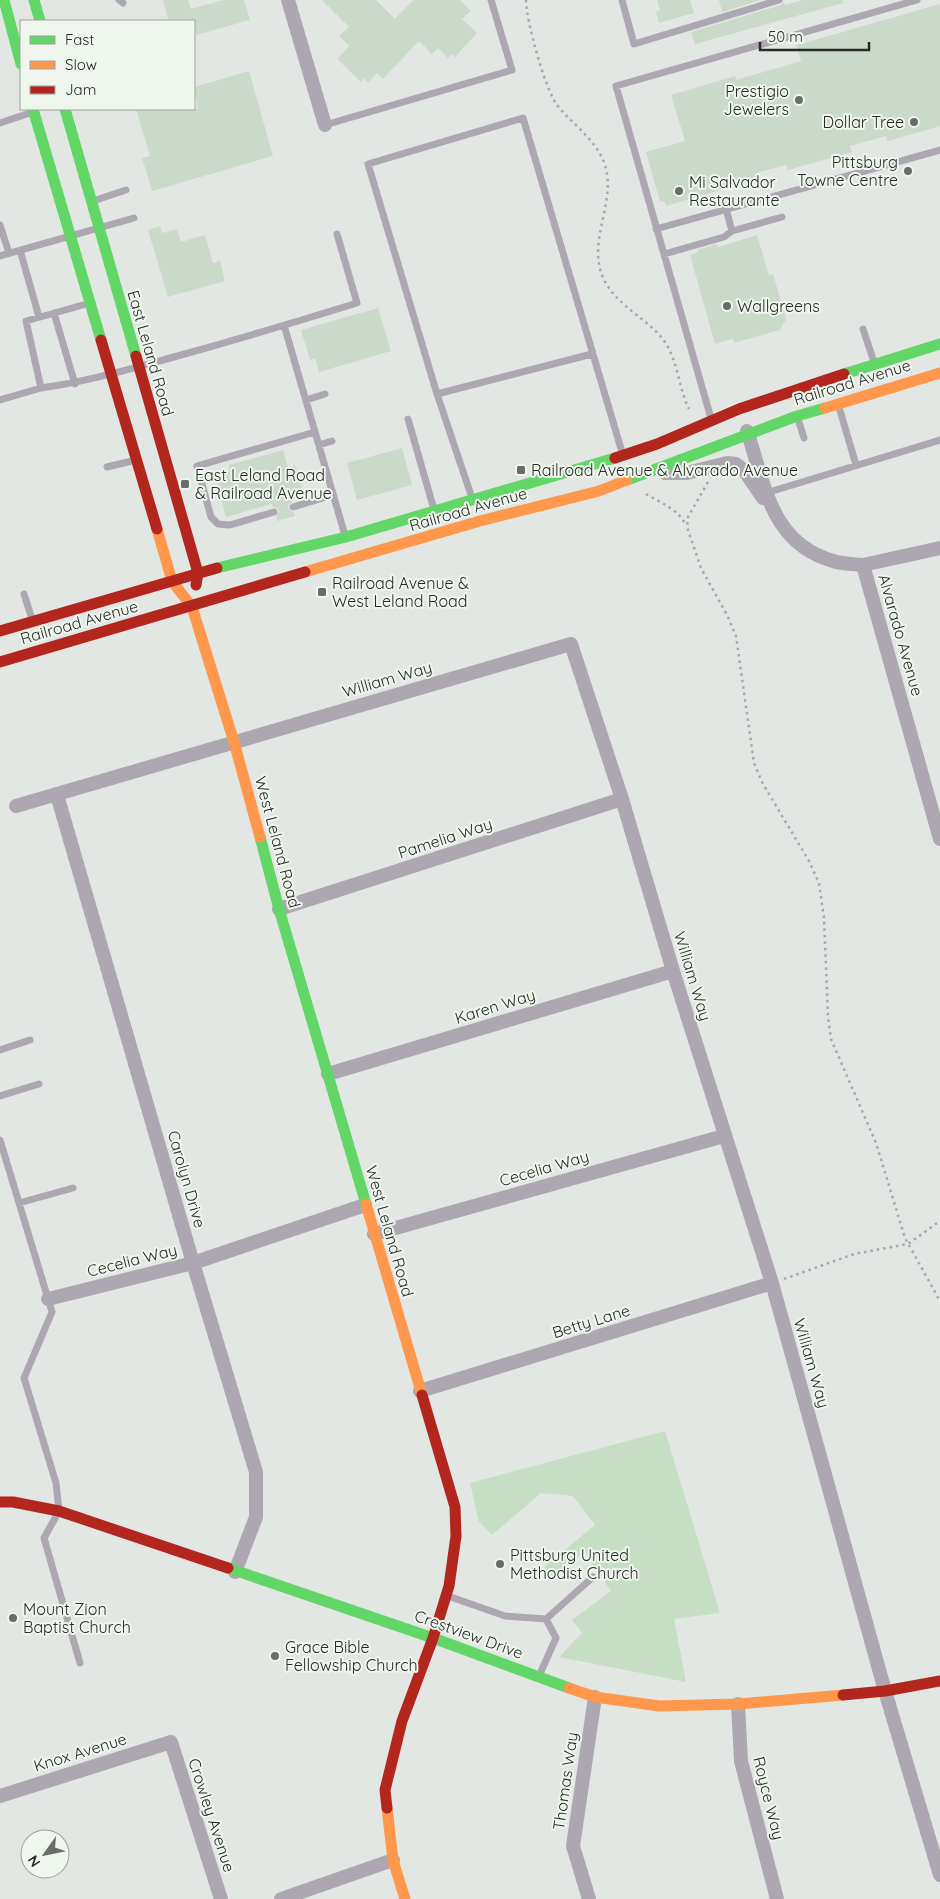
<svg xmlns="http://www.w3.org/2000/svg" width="940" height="1899" font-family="Quicksand,sans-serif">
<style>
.green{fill:#c6dec4}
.building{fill:#cbd9ca}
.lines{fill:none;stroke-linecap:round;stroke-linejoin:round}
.path{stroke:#aaa7ab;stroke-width:2.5;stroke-dasharray:2.5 4;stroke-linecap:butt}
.lane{stroke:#ada7b1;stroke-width:7}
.street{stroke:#ada7b1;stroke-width:14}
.fast{stroke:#63d668;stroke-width:11}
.slow{stroke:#ff974d;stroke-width:11}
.jam{stroke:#b3261e;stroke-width:11}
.poi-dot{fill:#696c69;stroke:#eff6ee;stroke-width:2}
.labels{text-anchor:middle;stroke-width:4;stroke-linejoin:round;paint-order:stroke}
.poi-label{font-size:16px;fill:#282a27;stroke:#eff6ee;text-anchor:start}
.street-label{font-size:16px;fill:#282a27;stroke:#eff6ee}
</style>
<rect width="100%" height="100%" fill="#e3e7e3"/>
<path class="green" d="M665,1431L720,1613L674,1619L686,1682L559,1657L582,1633L572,1620L611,1591L585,1552L549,1580L542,1569L595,1525L573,1496L541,1493L492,1535L479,1522L470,1483Z"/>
<path class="building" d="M163,0H188L191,9L223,0H244L250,20L196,35L194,21H169Z
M322,0H376L395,19L413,0H460L471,11L462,19L477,33L455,57L451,54L448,58L438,48L432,54L419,41L383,79L377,73L368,83L364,78L361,82L337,59L349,46L339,36L349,27Z
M657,0H690L694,13L659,23L656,12L660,10Z
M719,0H761L722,12Z
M802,0H842L843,3L695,44L691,32L781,5L784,2L785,5Z
M940,4V126L888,141L886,136L850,146L852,152L788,170L786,165L759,172L761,178L666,206L664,201L660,202L646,152L685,141L671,95L735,76L736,80L801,61L797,45Z
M249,71L273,156L152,191L142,158L150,156L136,109H198L194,87Z
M160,226L162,233L177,229L181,242L205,235L213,263L220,261L225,281L168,297L148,230Z
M757,235L769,275L773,274L786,319L780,330L734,343L733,339L715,344L690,255L698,252L697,250L717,244L718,247Z
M378,308L391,351L319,372L315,358L310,360L301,330Z
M402,448L412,485L357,500L347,463Z
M283,450L288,468L295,465L304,494L291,498L292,502L289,504L288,508L290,511L294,512L295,516L277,521L276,517L279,511L277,508L273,507L272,504L226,517L215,475L230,471L229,465Z"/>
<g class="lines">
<path class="path" d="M526,0C526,20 545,89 557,105C572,124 593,137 603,160C619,196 589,235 601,272C610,302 644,316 662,338C678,358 678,387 689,409
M708,482L688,517L687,527L701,568L727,615L736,636L754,763L763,784L809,861L819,883L824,918L828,1017L831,1039L876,1143L905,1238L940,1301
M646,494C661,503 678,509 686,525
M784,1279L854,1254L908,1244L940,1221"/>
<path class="lane" d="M119,0L123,3
M622,0L634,44L779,0
M0,123L33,112
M325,125L512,70L491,0
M93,201L126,190
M726,209L732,231L782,217
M0,225L9,253
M656,229L940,150
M20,250L39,317
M664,254L724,237L732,231
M0,256L134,218
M90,303L26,321L41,388C86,382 130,369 174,357C235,340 296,322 357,303L337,234
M54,313L75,384
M284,325L344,532
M863,329L873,359
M437,394L592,354
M0,400L41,388
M306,400L325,394
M839,407L856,465
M710,415L616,86L917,0
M408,419L433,506
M799,422L804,438
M319,445L332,441
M107,467L136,460
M766,493L940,440
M471,495L437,394L368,164L523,118L622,452
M293,507L333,495
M274,512L230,525L218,524L211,517L197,466L315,432
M24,594L31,616
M0,1050L30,1040
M0,1096L39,1084
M0,1140L52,1312L24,1378L56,1483L59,1511L44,1538L80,1663
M19,1203L73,1188
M448,1596L505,1616L546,1619L556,1638L539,1676
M546,1619L593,1577"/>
<path class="street" d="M288,0L325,125
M747,431C765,484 770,543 833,561C842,564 853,564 863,565L940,839
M665,473H687L727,463L736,464L744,470L763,498
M863,565L940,548
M57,795L193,1263L256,1472V1517L235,1572
M16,806L571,644L622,799L673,971L772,1283L885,1691L940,1875
M279,909L622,799
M328,1074L673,971
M374,1234L724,1136
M48,1299L193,1263L365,1205
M420,1391L772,1283
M738,1704L741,1761L777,1899
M0,1796L171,1742L221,1899
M281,1899L393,1860
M589,1899L573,1846L595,1697"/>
<path class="fast" d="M4,0L21,64
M34,0L40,21
M33,109L101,340
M65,109L136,356
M844,374L940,344
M627,480L797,416L825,408
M217,568L346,537L615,458
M260,837L279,909L366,1204
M228,1568L433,1638L569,1688"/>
<path class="slow" d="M825,408L940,373
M157,529L172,581L192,607L234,742L260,837
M305,572L480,521L599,491L627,480
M366,1204L422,1395
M569,1688L595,1697L659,1706L738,1704L843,1695
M387,1808L393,1860L405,1899"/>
<path class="jam" d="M101,340L157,529
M136,356L198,573L196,585
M615,458L657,444L739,409L844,374
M0,631L217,568
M0,662L305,572
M0,1502H13L59,1511L228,1568
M843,1695L885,1691L940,1681
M387,1808L385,1790L402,1721L433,1638L449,1586L456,1536L455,1507L422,1395"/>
</g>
<g class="poi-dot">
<circle cx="799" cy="100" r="5"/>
<circle cx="914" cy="122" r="5"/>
<circle cx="908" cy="171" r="5"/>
<circle cx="679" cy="191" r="5"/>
<circle cx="727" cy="306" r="5"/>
<rect x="516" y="465" width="10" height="10" rx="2.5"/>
<rect x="180" y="479" width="10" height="10" rx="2.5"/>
<rect x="317" y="587" width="10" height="10" rx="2.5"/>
<circle cx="500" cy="1564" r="5"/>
<circle cx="13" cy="1618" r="5"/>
<circle cx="275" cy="1656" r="5"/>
</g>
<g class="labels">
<g class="poi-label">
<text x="789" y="97" text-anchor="end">Prestigio<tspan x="789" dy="18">Jewelers</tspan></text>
<text x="904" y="128" text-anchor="end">Dollar Tree</text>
<text x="898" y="168" text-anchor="end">Pittsburg<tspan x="898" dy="18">Towne Centre</tspan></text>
<text x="689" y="188">Mi Salvador<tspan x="689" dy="18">Restaurante</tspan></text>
<text x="737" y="312">Wallgreens</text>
<text x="531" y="476">Railroad Avenue &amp; Alvarado Avenue</text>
<text x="195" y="481">East Leland Road<tspan x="195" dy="18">&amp; Railroad Avenue</tspan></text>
<text x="332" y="589">Railroad Avenue &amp;<tspan x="332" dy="18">West Leland Road</tspan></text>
<text x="510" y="1561">Pittsburg United<tspan x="510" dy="18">Methodist Church</tspan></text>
<text x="23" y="1615">Mount Zion<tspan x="23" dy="18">Baptist Church</tspan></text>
<text x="285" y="1653">Grace Bible<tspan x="285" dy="18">Fellowship Church</tspan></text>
</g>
<g class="street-label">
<text transform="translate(151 353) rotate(74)" y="6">East Leland Road</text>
<text transform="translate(852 382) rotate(-17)" y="6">Railroad Avenue</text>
<text transform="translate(468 509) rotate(-16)" y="6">Railroad Avenue</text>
<text transform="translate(79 622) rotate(-16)" y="6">Railroad Avenue</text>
<text transform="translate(901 635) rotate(74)" y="6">Alvarado Avenue</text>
<text transform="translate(387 679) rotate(-16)" y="6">William Way</text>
<text transform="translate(445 838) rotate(-18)" y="6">Pamelia Way</text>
<text transform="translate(278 842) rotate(75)" y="6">West Leland Road</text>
<text transform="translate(693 976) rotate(73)" y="6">William Way</text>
<text transform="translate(495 1006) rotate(-17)" y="6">Karen Way</text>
<text transform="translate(544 1168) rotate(-16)" y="6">Cecelia Way</text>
<text transform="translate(187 1179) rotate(74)" y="6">Carolyn Drive</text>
<text transform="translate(390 1231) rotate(74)" y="6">West Leland Road</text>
<text transform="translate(132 1260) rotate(-14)" y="6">Cecelia Way</text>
<text transform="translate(591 1321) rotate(-17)" y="6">Betty Lane</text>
<text transform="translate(812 1363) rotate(74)" y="6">William Way</text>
<text transform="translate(469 1634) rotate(20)" y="6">Crestview Drive</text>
<text transform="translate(80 1752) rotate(-17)" y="6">Knox Avenue</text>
<text transform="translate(565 1781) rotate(-82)" y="6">Thomas Way</text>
<text transform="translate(769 1798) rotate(76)" y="6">Royce Way</text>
<text transform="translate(212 1815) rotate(72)" y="6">Crowley Avenue</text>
</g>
</g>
<rect x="20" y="20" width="175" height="90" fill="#eff6ee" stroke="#9fa49e"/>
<rect x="30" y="36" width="25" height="8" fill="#63d668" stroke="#9fa49e"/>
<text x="65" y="45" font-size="15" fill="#282a27">Fast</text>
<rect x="30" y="61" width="25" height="8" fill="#ff974d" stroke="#9fa49e"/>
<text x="65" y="70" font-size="15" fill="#282a27">Slow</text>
<rect x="30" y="86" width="25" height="8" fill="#b3261e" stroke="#9fa49e"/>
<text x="65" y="95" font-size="15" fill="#282a27">Jam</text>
<g transform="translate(45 1854) rotate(237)"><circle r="24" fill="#eff6ee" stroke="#9fa49e"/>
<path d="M0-4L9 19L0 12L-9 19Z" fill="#696c69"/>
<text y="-8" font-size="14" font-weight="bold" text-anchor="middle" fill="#282a27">N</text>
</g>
<path d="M760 42v8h109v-8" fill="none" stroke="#282a27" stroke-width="2.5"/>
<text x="768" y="42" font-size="15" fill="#282a27" stroke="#eff6ee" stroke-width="4" paint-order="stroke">50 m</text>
</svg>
